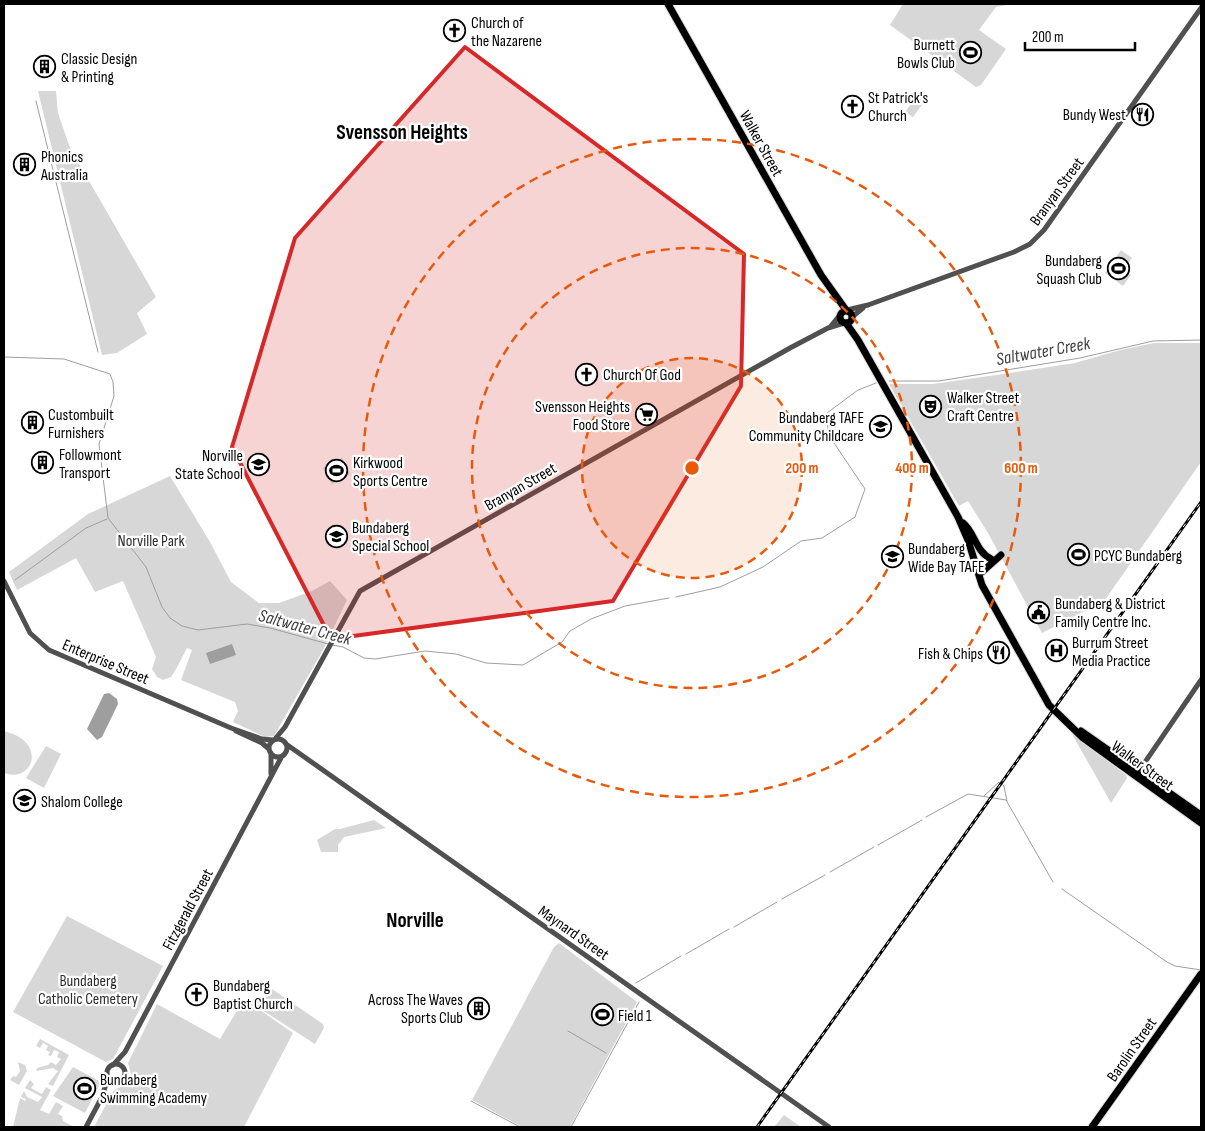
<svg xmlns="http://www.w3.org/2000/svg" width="1205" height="1131" font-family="'Sofia Sans Condensed',sans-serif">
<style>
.green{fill:#d7d7d7}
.water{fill:#9e9e9e}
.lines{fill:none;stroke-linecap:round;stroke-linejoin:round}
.stream{stroke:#9e9e9e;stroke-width:1}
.major-casing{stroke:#dbdbdb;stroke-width:9}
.minor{stroke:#505050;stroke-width:5}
.major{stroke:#000;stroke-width:7}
.rail-casing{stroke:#000;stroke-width:3}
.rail{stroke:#fff;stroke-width:1;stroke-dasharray:4;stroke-linecap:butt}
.marked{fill:#d62828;fill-opacity:0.2;stroke:#d62828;stroke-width:4;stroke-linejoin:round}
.ring{fill:none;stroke:#e8590c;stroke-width:2.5;stroke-dasharray:9 6}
.labels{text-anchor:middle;stroke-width:4.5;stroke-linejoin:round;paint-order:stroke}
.poi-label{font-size:16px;fill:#000;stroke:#fff;text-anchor:start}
.street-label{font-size:16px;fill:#000;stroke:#fff}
.park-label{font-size:16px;fill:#2e2e2e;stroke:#fff}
.water-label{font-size:18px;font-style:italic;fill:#3f3f3f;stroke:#fff}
.district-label{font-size:21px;font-weight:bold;fill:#000;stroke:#fff}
.centre{fill:#e8590c;stroke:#fff;stroke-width:2.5}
.ring-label{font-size:15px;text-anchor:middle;font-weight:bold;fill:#e8590c;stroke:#fff;stroke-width:4.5;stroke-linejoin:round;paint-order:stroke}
</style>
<rect width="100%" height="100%" fill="#fff"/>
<path class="green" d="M903,4H1012L996,7L979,30L1006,49L981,85L976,87L890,25Z
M38,91H56L58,113L70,148L156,297L137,313L147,334L117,353L102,355Z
M917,96L924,102L913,117L905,112Z
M1121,250L1132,258L1124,269L1131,275L1123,286L1105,273Z
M1154,343H1201V462L1105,600L1042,633L988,533L968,501L959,506L889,384H933L1003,374L1075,363L1120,350Z
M342,458L350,474L332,484L323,468Z
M170,476L210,542L231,582L259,603H279L312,591L330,581L347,600L323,650L274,736L265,737L233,722L238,711L235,702L181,680L192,650L187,648L175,671L171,677L163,680L157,677L152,669L156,657L123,581L95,592L76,558L17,590L9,572L88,514Z
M4,731C10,733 17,735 22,739C42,754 29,782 4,773Z
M1072,734L1126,775L1127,778L1111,803Z
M46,746L61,754L44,788L26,778Z
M374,820L386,828L344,837L338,845V852H321L317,840L335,829H340Z
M67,916L163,966L113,1059L106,1062L13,1012Z
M559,943L637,1002L570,1127H522L472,1100L554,947Z
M272,989L323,1024L324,1028L315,1044L259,1008Z
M244,999L293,1033L244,1127H94L114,1090L125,1085L129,1079L131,1074L128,1063L157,1004L220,1039Z
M40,1039L69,1055L53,1086L48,1084L58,1071L53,1068L36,1071L37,1068L48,1065L51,1062L56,1065L61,1059L57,1057L59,1052L54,1050L51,1056L48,1055L50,1052L46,1050L48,1046L43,1043L40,1048L36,1046Z
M18,1062L25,1065L27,1071L19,1085L10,1080L13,1076L16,1077L20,1071Z
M73,1067L101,1082L85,1113L53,1096Z
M30,1080L34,1084L31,1088L42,1094L46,1087L51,1090L40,1110L49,1114L56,1102L63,1106L58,1114L62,1116L63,1121L74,1127H13L20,1098L25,1101L26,1099L21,1097L24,1091L27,1097L38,1102L42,1097L25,1088Z
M784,1115L801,1127H774Z"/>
<path class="water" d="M232,644L236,655L210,664L206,653Z
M109,693L117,699L118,704L102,737L97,740L87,729L104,694Z"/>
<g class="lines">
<path class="stream" d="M36,101L98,352
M4,357L64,359L110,374L113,382L114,396L99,444L108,518L146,567L162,607L170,618L182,626L198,630L247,624L270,628L328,644
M889,381H939L1080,358L1153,341L1201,340
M15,580L86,528L107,519
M676,597L720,587L763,567L801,541L822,538L855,517L865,489L830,437L826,419L827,413L858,390L876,383
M332,645L343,647L364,658L375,659L425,651L456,654L486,663L523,665L562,642L570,631L591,619L625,606L669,598
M984,796L999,782L1004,786L1007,801
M926,817L968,794L1006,800L1053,882
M878,845L922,820
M830,872L874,847
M1062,889L1167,962L1175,966L1201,970
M782,899L825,875
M734,927L777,902
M686,954L729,929
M636,983L681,956
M568,1031L606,1053
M471,1101L520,1127
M571,1127L639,1002"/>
<defs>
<path id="major" d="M668,4L821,275L846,310
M840 317a6 6 0 1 1 12 0a6 6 0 1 1-12 0Z
M846,323L858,340L958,517L968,540L982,585L1049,705L1083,738L1201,823
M963,523C975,533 976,552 991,559
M982,572L1001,555
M1081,731L1201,815
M1092,1127L1201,974"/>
</defs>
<use href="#major" class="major-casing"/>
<path class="minor" d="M847,310L868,305L1014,252L1030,244L1044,230L1201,8
M852,317L863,308
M831,326L839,316
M4,581L30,633L49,650L231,728L262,739L273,740
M236,731L262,743L269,749
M275,739L285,727L360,591L790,348L828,328L844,323
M269 748a9 9 0 1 1 18 0a9 9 0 1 1-18 0Z
M286,744L829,1127
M271,753V774
M1139,771L1201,680
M107 1073a9 9 0 1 1 18 0a9 9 0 1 1-18 0Z
M113,1065L125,1052L282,756
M86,1127L102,1097L108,1077"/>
<use href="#major" class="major"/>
<defs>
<path id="rail" d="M757,1127L1201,502"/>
</defs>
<use href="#rail" class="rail-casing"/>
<use href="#rail" class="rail"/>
</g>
<path class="marked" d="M465,47L744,254L741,386L613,601L331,639L232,447L295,238Z"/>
<circle cx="692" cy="468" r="110" fill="#e8590c" fill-opacity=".12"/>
<g class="ring">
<circle cx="692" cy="468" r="110"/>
<circle cx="692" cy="468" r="220"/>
<circle cx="692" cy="468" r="329"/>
</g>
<defs>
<symbol id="church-ring" viewBox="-11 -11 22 22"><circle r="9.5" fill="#fff" stroke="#000" stroke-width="1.5"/><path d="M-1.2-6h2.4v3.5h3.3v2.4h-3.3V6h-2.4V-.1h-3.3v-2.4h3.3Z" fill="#000"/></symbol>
<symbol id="stadium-ring" viewBox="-11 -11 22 22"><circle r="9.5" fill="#fff" stroke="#000" stroke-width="1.5"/><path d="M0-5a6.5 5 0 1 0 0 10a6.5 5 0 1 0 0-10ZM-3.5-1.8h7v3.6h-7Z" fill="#000"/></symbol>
<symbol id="building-ring" viewBox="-11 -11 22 22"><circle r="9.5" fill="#fff" stroke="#000" stroke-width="1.5"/><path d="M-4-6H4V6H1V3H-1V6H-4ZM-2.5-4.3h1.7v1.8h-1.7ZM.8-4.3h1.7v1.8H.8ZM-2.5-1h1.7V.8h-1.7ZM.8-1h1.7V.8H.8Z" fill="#000"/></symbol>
<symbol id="restaurant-ring" viewBox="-11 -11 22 22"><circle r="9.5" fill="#fff" stroke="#000" stroke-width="1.5"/><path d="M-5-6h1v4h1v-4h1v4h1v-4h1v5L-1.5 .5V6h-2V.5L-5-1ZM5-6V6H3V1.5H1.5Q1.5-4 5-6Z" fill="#000"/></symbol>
<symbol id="theatre-ring" viewBox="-11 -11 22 22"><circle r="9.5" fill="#fff" stroke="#000" stroke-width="1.5"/><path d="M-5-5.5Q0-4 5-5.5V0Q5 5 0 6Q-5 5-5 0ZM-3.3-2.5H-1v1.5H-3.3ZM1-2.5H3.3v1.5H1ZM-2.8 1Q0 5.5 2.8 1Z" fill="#000"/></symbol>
<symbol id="supermarket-ring" viewBox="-11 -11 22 22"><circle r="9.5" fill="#fff" stroke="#000" stroke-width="1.5"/><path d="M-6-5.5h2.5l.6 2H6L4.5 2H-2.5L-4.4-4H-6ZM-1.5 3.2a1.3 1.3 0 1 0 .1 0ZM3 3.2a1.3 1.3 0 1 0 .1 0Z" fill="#000"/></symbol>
<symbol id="school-ring" viewBox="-11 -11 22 22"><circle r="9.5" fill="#fff" stroke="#000" stroke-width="1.5"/><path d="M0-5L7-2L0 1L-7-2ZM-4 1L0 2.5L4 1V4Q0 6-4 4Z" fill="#000"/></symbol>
<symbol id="university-ring" viewBox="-11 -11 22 22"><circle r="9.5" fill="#fff" stroke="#000" stroke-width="1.5"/><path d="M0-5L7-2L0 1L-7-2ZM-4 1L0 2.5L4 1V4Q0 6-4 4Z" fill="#000"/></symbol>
<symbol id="civic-ring" viewBox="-11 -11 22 22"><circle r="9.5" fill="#fff" stroke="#000" stroke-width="1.5"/><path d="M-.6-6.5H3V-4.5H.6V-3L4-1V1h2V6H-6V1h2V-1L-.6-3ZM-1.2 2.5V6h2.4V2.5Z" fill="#000"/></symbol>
<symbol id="hospital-ring" viewBox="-11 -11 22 22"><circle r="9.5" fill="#fff" stroke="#000" stroke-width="1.5"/><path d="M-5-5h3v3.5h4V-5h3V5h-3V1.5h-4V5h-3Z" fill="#000"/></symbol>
</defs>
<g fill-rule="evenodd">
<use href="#church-ring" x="442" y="18" width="25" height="25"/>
<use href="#stadium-ring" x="958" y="40" width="25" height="25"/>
<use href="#building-ring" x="32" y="54" width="25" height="25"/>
<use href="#church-ring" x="840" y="94" width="25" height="25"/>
<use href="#restaurant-ring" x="1130" y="102" width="25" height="25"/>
<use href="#building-ring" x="12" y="152" width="25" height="25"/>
<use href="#stadium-ring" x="1106" y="256" width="25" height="25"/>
<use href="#church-ring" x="574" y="362" width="25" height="25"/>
<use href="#theatre-ring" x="918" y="394" width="25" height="25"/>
<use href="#supermarket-ring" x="634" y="402" width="25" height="25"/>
<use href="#building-ring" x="20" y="410" width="25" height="25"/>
<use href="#school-ring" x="868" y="414" width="25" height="25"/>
<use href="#building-ring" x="30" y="450" width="25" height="25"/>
<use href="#school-ring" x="246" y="452" width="25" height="25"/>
<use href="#stadium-ring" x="324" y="458" width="25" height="25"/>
<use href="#school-ring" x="324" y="524" width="25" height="25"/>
<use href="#stadium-ring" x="1066" y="542" width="25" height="25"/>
<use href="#university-ring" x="880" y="544" width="25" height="25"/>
<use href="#civic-ring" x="1026" y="600" width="25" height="25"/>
<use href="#hospital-ring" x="1044" y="638" width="25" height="25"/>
<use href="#restaurant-ring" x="986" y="640" width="25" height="25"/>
<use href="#school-ring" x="12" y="788" width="25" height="25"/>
<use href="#church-ring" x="184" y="982" width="25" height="25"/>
<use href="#building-ring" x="466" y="996" width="25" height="25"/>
<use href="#stadium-ring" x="590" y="1002" width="25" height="25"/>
<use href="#stadium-ring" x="72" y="1076" width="25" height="25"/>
</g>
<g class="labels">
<g class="poi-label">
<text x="471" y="28">Church of<tspan x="471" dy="18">the Nazarene</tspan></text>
<text x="955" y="50" text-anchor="end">Burnett<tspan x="955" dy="18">Bowls Club</tspan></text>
<text x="61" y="64">Classic Design<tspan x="61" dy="18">&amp; Printing</tspan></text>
<text x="868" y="103">St Patrick's<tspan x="868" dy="18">Church</tspan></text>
<text x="1126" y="120" text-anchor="end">Bundy West</text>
<text x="41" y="162">Phonics<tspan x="41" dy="18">Australia</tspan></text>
<text x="1102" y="266" text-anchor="end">Bundaberg<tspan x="1102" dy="18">Squash Club</tspan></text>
<text x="603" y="380">Church Of God</text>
<text x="947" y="403">Walker Street<tspan x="947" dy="18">Craft Centre</tspan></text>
<text x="630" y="412" text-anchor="end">Svensson Heights<tspan x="630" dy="18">Food Store</tspan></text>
<text x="48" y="420">Custombuilt<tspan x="48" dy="18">Furnishers</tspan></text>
<text x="864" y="423" text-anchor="end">Bundaberg TAFE<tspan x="864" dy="18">Community Childcare</tspan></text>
<text x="59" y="460">Followmont<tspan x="59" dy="18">Transport</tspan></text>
<text x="243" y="461" text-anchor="end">Norville<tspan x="243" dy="18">State School</tspan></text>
<text x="353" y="468">Kirkwood<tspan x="353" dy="18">Sports Centre</tspan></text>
<text x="352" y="533">Bundaberg<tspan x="352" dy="18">Special School</tspan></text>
<text x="908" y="554">Bundaberg<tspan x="908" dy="18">Wide Bay TAFE</tspan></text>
<text x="1094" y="561">PCYC Bundaberg</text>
<text x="1055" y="609">Bundaberg &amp; District<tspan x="1055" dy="18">Family Centre Inc.</tspan></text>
<text x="1072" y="648">Burrum Street<tspan x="1072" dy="18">Media Practice</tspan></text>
<text x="983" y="659" text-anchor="end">Fish &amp; Chips</text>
<text x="41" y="807">Shalom College</text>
<text x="213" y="991">Bundaberg<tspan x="213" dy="18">Baptist Church</tspan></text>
<text x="463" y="1005" text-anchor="end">Across The Waves<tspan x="463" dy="18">Sports Club</tspan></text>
<text x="618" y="1021">Field 1</text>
<text x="100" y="1085">Bundaberg<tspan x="100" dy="18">Swimming Academy</tspan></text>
</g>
<g class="street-label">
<text transform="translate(762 143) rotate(61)" y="6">Walker Street</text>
<text transform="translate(1056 191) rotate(-54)" y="6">Branyan Street</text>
<text transform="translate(520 486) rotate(-30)" y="6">Branyan Street</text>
<text transform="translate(106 661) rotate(23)" y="6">Enterprise Street</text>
<text transform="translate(1143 765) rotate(36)" y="6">Walker Street</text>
<text transform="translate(187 909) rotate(-62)" y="6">Fitzgerald Street</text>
<text transform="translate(574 932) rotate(35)" y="6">Maynard Street</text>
<text transform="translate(1131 1049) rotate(-55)" y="6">Barolin Street</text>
</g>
<g class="park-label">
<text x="151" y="546">Norville Park</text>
<text x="88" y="986">Bundaberg<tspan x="88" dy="18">Catholic Cemetery</tspan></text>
</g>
<g class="water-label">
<text transform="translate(1043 351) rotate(-10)" y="6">Saltwater Creek</text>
<text transform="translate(305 627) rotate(15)" y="6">Saltwater Creek</text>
</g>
<g class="district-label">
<text x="402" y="139">Svensson Heights</text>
<text x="415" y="927">Norville</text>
</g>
</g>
<circle cx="692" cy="468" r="8" class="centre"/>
<g class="ring-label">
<text x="802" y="473">200 m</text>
<text x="912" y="473">400 m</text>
<text x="1021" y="473">600 m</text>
</g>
<rect width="1205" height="1131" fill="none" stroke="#000000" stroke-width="10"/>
<path d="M1025 42v8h110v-8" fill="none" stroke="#000000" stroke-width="2.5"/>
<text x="1032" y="42" font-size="15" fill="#000000" stroke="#ffffff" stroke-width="4" paint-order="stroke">200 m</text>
</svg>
